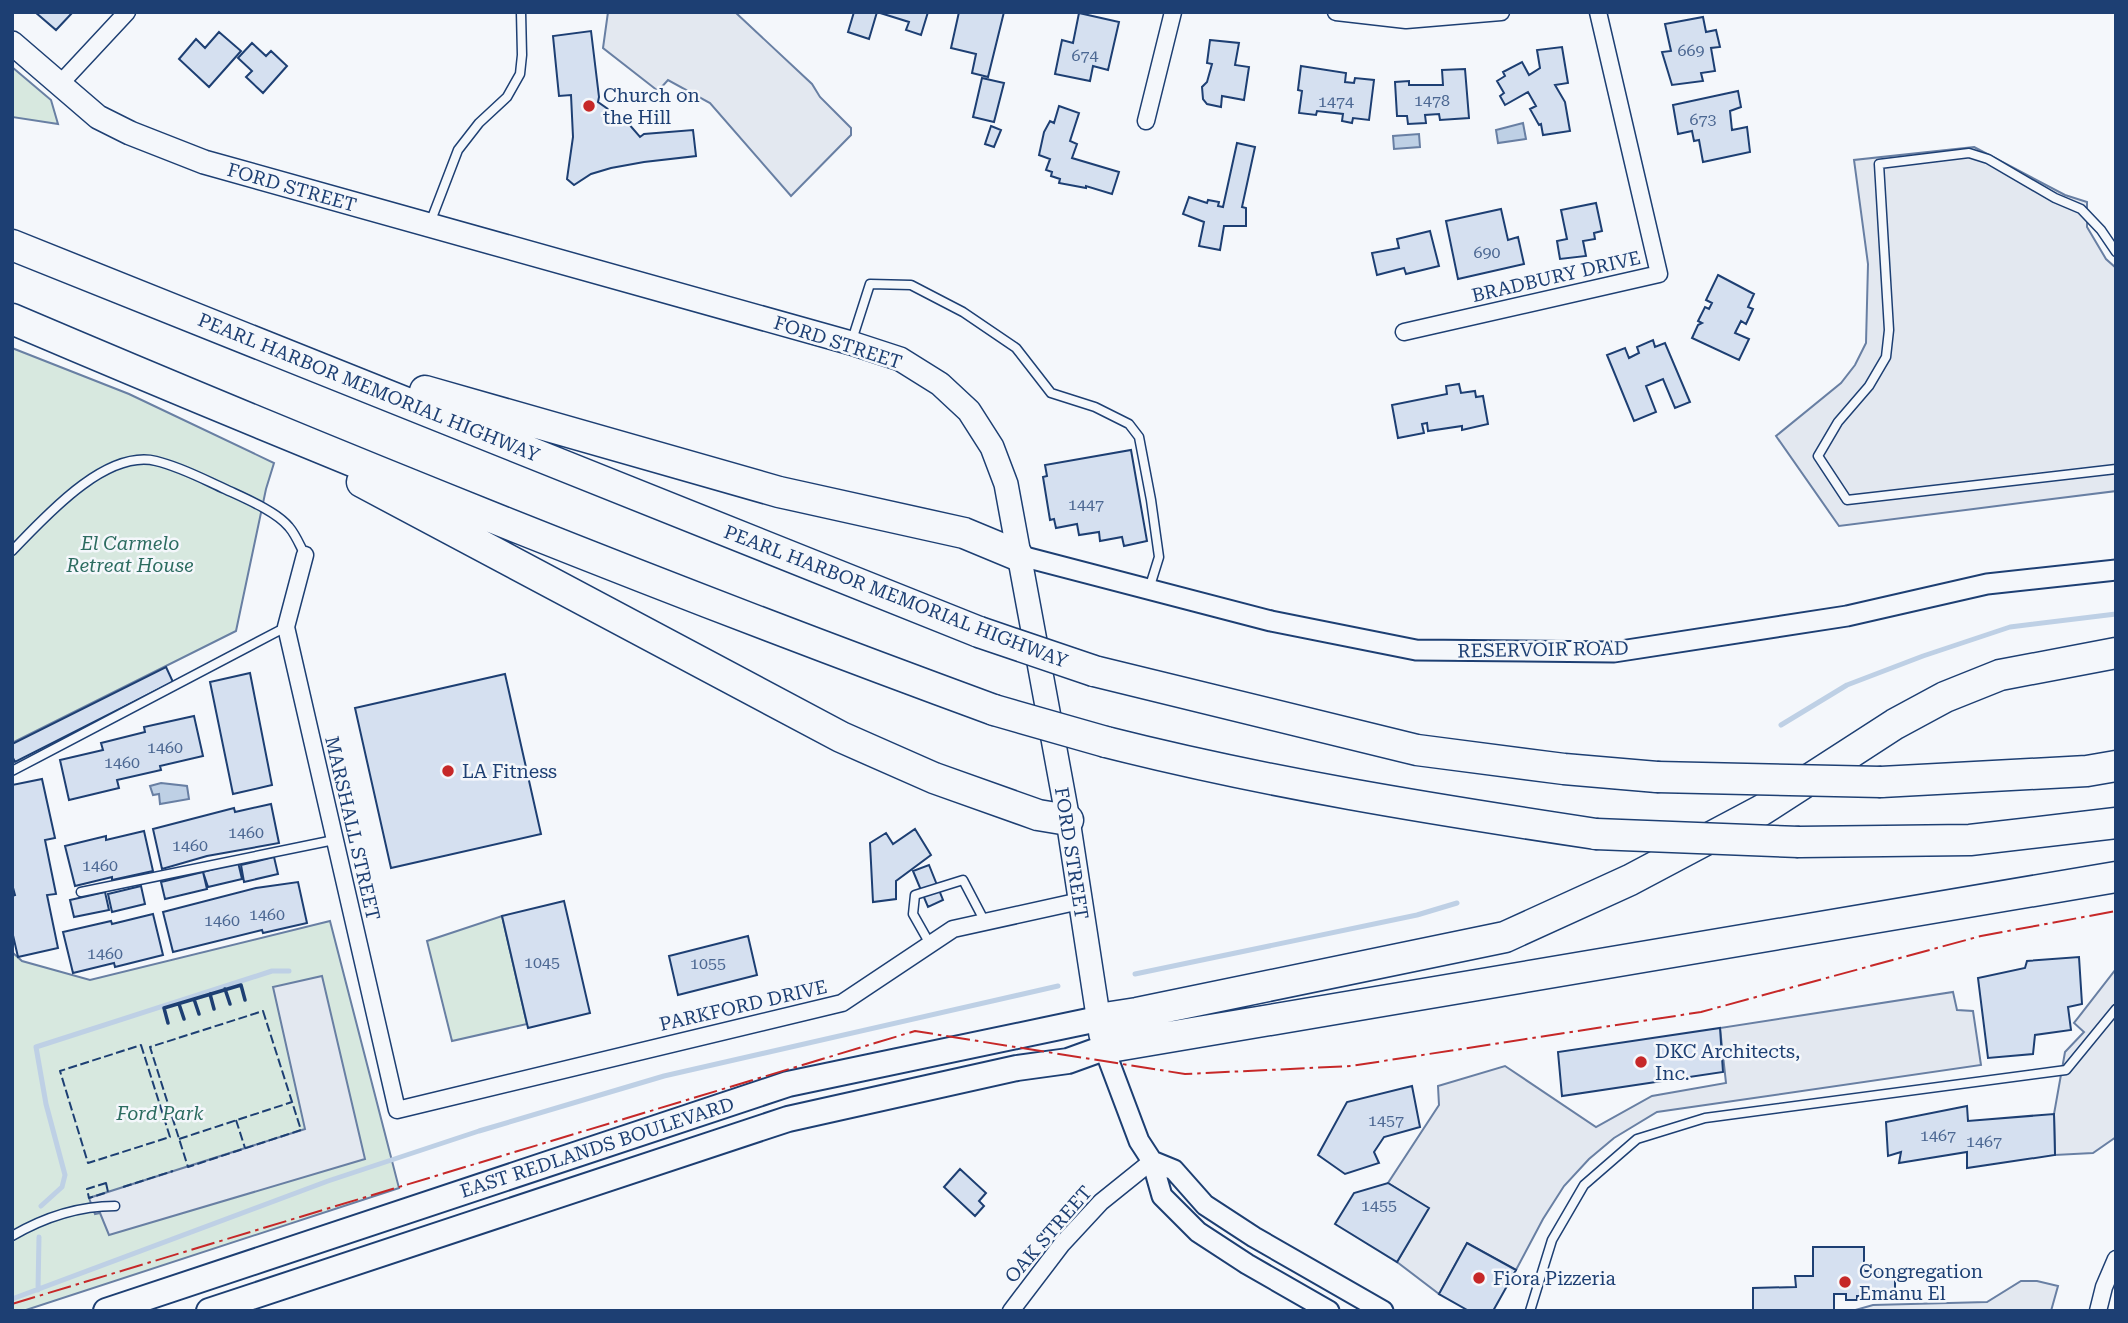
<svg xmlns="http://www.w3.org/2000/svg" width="2128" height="1323" font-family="'Roboto Serif',serif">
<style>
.green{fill:#d7e8df;stroke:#687fa3;stroke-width:2}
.parking{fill:#e3e8f0;stroke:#687fa3;stroke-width:2}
.water{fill:#bed0e5;stroke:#687fa3;stroke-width:2}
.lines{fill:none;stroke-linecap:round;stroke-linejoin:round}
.stream{stroke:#bed0e5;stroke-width:5}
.building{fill:#d5e0f0;stroke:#1d3f73;stroke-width:2}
.service-casing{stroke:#1d3f73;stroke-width:11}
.minor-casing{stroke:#1d3f73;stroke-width:19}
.tertiary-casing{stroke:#1d3f73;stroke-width:23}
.secondary-casing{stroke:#1d3f73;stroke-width:26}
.primary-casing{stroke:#1d3f73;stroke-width:28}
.motorway-casing{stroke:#1d3f73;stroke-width:33}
.service{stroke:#f4f7fb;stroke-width:8}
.minor{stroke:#f4f7fb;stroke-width:16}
.tertiary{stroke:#f4f7fb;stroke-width:19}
.secondary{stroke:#f4f7fb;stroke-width:23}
.primary{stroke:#f4f7fb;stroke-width:24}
.motorway{stroke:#f4f7fb;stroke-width:30}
.motorway-bridge-casing{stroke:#1d3f73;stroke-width:33;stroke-linecap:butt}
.motorway-bridge{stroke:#f4f7fb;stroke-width:30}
.fence{stroke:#1d3f73;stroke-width:2;stroke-dasharray:9 3.5;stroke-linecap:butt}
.wall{stroke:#1d3f73;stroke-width:3.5}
.power{stroke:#c62828;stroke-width:2;stroke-dasharray:24 5 3.5 5;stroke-linecap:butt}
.poi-dot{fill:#c62828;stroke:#f4f7fb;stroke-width:2.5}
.labels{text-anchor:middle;stroke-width:5;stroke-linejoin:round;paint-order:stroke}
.number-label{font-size:16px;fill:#4b6792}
.poi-label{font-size:19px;fill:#1d3f73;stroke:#f4f7fb;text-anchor:start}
.street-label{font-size:19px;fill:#1d3f73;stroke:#f4f7fb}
.park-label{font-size:19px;font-style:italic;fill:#2c6c60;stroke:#f4f7fb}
</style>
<rect width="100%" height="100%" fill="#f4f7fb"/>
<path class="green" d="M12,67L51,100L58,124L12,117Z
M12,348L129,394L274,463L266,489L236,631L12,743Z
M502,916L527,1024L452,1041L427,941Z
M330,921L399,1188L23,1311H12V952L22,961L90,980Z"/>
<path class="parking" d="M608,12H735L812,84L820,97L851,128V135L791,196L710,103L668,80L658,91L603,48Z
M1974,147L2065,195L2087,202V227L2106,259L2116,268V491L1839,526L1776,436L1841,383L1855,365L1866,343L1868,264L1854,160Z
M2116,969V1137L2093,1153L2055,1155L2054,1114L2065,1052L2084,1032L2074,1023Z
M322,976L365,1159L109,1235L100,1213L95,1214L89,1198L305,1129L273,987Z
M1953,992L1957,1010L1973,1011L1981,1065L1657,1112L1614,1138L1589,1159L1564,1186L1543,1219L1516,1270L1467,1243L1439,1294L1397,1262L1428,1208L1388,1183L1439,1105L1438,1086L1505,1066L1596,1127L1652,1096L1726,1083L1720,1028Z
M2021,1281H2037L2058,1286L2051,1311H1852L1873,1305L1987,1302Z"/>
<path class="water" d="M1523,123L1526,139L1498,143L1496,130Z
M1419,134L1420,147L1394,149L1393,136Z
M161,783L187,786L189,799L160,804L159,794L153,795L150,786Z"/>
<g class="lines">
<path class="stream" d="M1781,725L1847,685L1923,656L2010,627L2116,614
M1135,974L1417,915L1457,903
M41,1206L62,1187L65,1175L46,1104L36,1047L272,971H289
M38,1290L39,1237
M12,1299L328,1181L479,1131L664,1076L1058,986"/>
</g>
<path class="building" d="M35,12H73L56,30Z
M854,12H877L869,39L848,32Z
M877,12H928L921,35L906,30L909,22Z
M959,12H1004L988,77L972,73L976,54L951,48Z
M1079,13L1119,22L1108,70L1093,66L1090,81L1055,74L1062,40L1073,43Z
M1703,17L1706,32L1716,30L1720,47L1711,48L1715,71L1701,73L1703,81L1672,85L1662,52L1671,51L1665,24Z
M591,31L599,97L598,102L628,123L640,137L644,134L693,130L696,156L644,162L611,168L591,174L574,185L567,179L573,137L571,95L559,96L553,36Z
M219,32L241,51L209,87L179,59L196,39L205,48Z
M1210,40L1239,43L1235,65L1249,67L1244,100L1222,96L1221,107L1207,104L1203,99L1202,87L1207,82L1212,64L1207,63Z
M252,43L266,56L271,51L287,66L263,93L246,77L252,71L238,58Z
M1562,47L1568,83L1555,85L1565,102L1570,131L1543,135L1541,124L1539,125L1530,109L1536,106L1528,92L1505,105L1500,96L1504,93L1497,81L1505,76L1503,72L1522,62L1529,75L1540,68L1537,50Z
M1301,66L1346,73L1345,82L1354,83L1355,78L1374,80L1369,120L1353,118L1352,123L1342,121L1343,114L1317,111L1316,115L1299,113L1302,91L1298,90Z
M1465,69L1469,118L1440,120L1439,114L1425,115L1426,123L1408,124L1407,116H1397L1395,82L1409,81V85H1443L1442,70Z
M982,78L1004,83L994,122L973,117Z
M1738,91L1741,107L1730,111L1732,130L1747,127L1750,152L1703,162L1699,140L1694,141L1692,131L1678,134L1673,105Z
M1059,106L1079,113L1070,141L1077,144L1072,158L1119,172L1112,194L1086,186V188L1059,183L1060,179L1051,176L1052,172L1046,170L1050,159L1039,155L1044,132L1050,121L1054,123Z
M991,126L1001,130L994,147L985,144Z
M1237,143L1255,147L1242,207L1246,208V226H1224L1220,250L1199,246L1204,222L1183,214L1189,197L1207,203L1208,200L1219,202L1218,206L1223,207Z
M1596,203L1602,231L1594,233L1595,239L1583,241L1586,256L1560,259L1557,241L1567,239L1561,210Z
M1501,209L1508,240L1518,237L1524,264L1458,279L1446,221Z
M1430,231L1439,266L1406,274L1404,268L1377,275L1372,253L1399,248L1397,239Z
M1718,275L1754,294L1748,307L1753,309L1746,324L1741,321L1735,333L1749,339L1739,360L1692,338L1698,325L1702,323L1698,321L1705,307L1709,309L1712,303L1706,300Z
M1653,340L1655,347L1665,343L1690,402L1675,408L1663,379L1646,386L1656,412L1634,421L1607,355L1625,348L1629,358L1639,353L1637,347Z
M1459,384L1461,393L1475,391L1476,397L1483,396L1488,424L1462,430V426L1428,431L1427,423L1422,424L1424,433L1398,438L1392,405L1447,394L1446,386Z
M1131,450L1147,541L1124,546L1122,537L1100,541L1099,532L1079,535L1077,524L1056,528L1054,519L1050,520L1043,477L1047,476L1045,465Z
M166,667L173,682L15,762L12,756V744Z
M250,673L272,785L233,794L210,682Z
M505,674L541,834L391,868L355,708Z
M194,716L203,756L160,766L161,770L117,780L119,788L69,800L60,760L103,750L101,743L145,732L144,727Z
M42,779L55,838L45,840L56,894L47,895L58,948L18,957L12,931V896L15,895L12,884V785Z
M271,804L279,843L207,856L162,869L153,829L234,808L235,812Z
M915,829L931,855L896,881V899L873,902L870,843L886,833L893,844Z
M144,831L153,871L112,880V877L75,886L65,846L106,836V840Z
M274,857L278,874L244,882L241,865Z
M238,862L242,879L208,887L203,872Z
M929,865L943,900L928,907L913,871Z
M203,872L207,889L165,899L161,882Z
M298,882L307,923L263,933L262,930L173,952L163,912L256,888Z
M141,886L145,904L112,912L108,894Z
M105,892L109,910L74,917L70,900Z
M564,901L590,1013L528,1028L502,916Z
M153,914L163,955L115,967L114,963L73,973L63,932L111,921L112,924Z
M748,936L757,975L678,995L669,956Z
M2079,957L2082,1004L2068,1007L2071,1030L2035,1035L2033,1054L1988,1058L1978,978L2025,968L2027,961Z
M1720,1028L1723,1072L1562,1096L1558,1052Z
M1412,1086L1420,1127L1384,1137L1374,1152L1379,1163L1345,1174L1318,1155L1347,1102Z
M1967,1106L1968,1121L2054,1114L2055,1155L1967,1168V1152L1899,1163L1901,1152L1888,1156L1886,1122Z
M960,1169L986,1193L979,1201L984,1206L975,1216L944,1187Z
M1388,1183L1429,1208L1397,1262L1335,1224L1354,1193Z
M1467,1243L1516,1270L1493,1311H1469L1439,1294Z
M1813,1247H1864V1271H1888V1268H1895V1296H1857V1300H1846V1294H1834V1311H1753V1288L1796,1287L1795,1276H1813Z"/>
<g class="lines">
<defs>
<path id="service" d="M430,223L458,150L479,123L507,97L520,74L522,55L521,12
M2116,252L2101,230L2081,209L2055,198L1988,159L1969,153L1879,164L1889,330L1886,357L1869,386L1838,422L1818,456L1847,500L2116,469
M852,340L870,284L911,285L963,312L1016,348L1051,393L1095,407L1129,424L1139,437L1151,500L1159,557L1149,589
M12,551C44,518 105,449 156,461C181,467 203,479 225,489C244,498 276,511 289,527C296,535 300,546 305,555
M12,771L286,627
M81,892L334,840
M930,944L913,914L915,895L963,880L985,922
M12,1236C43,1218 79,1206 115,1206
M1530,1311L1552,1240L1584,1185L1637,1139L1705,1118L2066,1070L2116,1009"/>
<path id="minor" d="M1336,12L1406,20L1501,12
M59,85L127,12
M1146,121L1173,12
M1404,332L1659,274L1598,12
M305,555L286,627L397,1110L842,1003L953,929L1080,901
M1011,1311L1062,1244L1101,1202L1152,1161
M2098,1311L2104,1287L2116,1259"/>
<path id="tertiary" d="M1017,555L1271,621L1416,650L1614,652L1847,616L1987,584L2116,570
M1104,1048L1139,1141L1152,1161L1162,1196L1198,1232L1247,1264L1329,1311
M1152,1161L1174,1170L1205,1205L1254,1237L1383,1311"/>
<path id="secondary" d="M12,43L98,117L130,133L204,162L851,343L900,359L940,384L969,411L992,447L1006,484L1068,820L1101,1035"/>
<path id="primary" d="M106,1311L788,1084L1098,1019
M209,1311L788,1119L1017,1068L1068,1061L1104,1048"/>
<path id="motorway" d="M12,245L979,632
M12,319C336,457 664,589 994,710
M425,391L779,492L964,533L1017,555
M362,482L841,737L934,778L1038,815L1068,820
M1094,671L1417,750L1564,769L1657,777
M1106,742C1268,783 1431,809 1596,834
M1881,782L2087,771L2116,766
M1799,842L1970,840L2116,823
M1098,1019L1137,1013L1505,937L1630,880L1762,810L1895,724L1945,697L2000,675L2116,653
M1104,1048L2116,877"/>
</defs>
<use href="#service" class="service-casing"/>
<use href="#minor" class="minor-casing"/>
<use href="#tertiary" class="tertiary-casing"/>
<use href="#secondary" class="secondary-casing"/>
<use href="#primary" class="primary-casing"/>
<use href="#motorway" class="motorway-casing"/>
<use href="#service" class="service"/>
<use href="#minor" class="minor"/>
<use href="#tertiary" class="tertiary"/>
<use href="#secondary" class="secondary"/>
<use href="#primary" class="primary"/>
<use href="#motorway" class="motorway"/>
<defs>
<path id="motorway-bridge" d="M979,632L1094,671
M994,710L1106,742
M1657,777L1881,782
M1596,834L1799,842"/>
</defs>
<use href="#motorway-bridge" class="motorway-bridge-casing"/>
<use href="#motorway-bridge" class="motorway-bridge"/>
<path class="fence" d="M263,1011L301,1130L188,1167L150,1047Z
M141,1045L170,1137L88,1163L60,1071Z
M236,1120L245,1148
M179,1139L292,1102
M106,1183L108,1192L89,1198L87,1189Z
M123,1187L173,1171"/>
<path class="wall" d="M225,989L230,1004
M210,994L214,1009
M194,999L199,1014
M179,1004L184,1019
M168,1023L164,1008L241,985L245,1000"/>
<path class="power" d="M12,1304L915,1031L1185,1074L1351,1066L1701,1012L1981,936L2116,911"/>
</g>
<g class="poi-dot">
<circle cx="589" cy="106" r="7"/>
<circle cx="448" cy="771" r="7"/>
<circle cx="1641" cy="1062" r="7"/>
<circle cx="1479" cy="1278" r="7"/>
<circle cx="1845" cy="1282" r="7"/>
</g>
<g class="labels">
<g class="number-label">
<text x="1691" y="56">669</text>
<text x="1085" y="61">674</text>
<text x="1432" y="106">1478</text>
<text x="1336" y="107">1474</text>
<text x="1703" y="125">673</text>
<text x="1487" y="258">690</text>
<text x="1086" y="510">1447</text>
<text x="165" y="753">1460</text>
<text x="122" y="768">1460</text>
<text x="246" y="838">1460</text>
<text x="190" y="851">1460</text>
<text x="100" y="871">1460</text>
<text x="267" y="920">1460</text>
<text x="222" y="926">1460</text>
<text x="105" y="959">1460</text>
<text x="542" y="968">1045</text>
<text x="708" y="969">1055</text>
<text x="1386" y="1126">1457</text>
<text x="1938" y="1141">1467</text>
<text x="1984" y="1147">1467</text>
<text x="1379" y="1211">1455</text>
</g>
<g class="poi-label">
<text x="603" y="102">Church on<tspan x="603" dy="22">the Hill</tspan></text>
<text x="462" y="778">LA Fitness</text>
<text x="1655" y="1058">DKC Architects,<tspan x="1655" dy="22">Inc.</tspan></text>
<text x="1859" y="1278">Congregation<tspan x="1859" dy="22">Emanu El</tspan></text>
<text x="1493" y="1285">Fiora Pizzeria</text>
</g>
<g class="street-label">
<text transform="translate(292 187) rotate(16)" y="7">FORD STREET</text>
<text transform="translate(1556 276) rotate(-13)" y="7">BRADBURY DRIVE</text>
<text transform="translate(838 342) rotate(18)" y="7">FORD STREET</text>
<text transform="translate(369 387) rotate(22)" y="7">PEARL HARBOR MEMORIAL HIGHWAY</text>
<text transform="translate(896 596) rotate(21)" y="7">PEARL HARBOR MEMORIAL HIGHWAY</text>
<text transform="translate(1543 649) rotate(-1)" y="7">RESERVOIR ROAD</text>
<text transform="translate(353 828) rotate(77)" y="7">MARSHALL STREET</text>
<text transform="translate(1072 853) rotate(81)" y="7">FORD STREET</text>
<text transform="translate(743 1005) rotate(-13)" y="7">PARKFORD DRIVE</text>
<text transform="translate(597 1147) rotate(-18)" y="7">EAST REDLANDS BOULEVARD</text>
<text transform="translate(1048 1234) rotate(-49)" y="7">OAK STREET</text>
</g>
<g class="park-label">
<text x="130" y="550">El Carmelo<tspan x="130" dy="22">Retreat House</tspan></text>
<text x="160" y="1120">Ford Park</text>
</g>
</g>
<rect width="2128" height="1323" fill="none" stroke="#1d3f73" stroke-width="28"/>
</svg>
